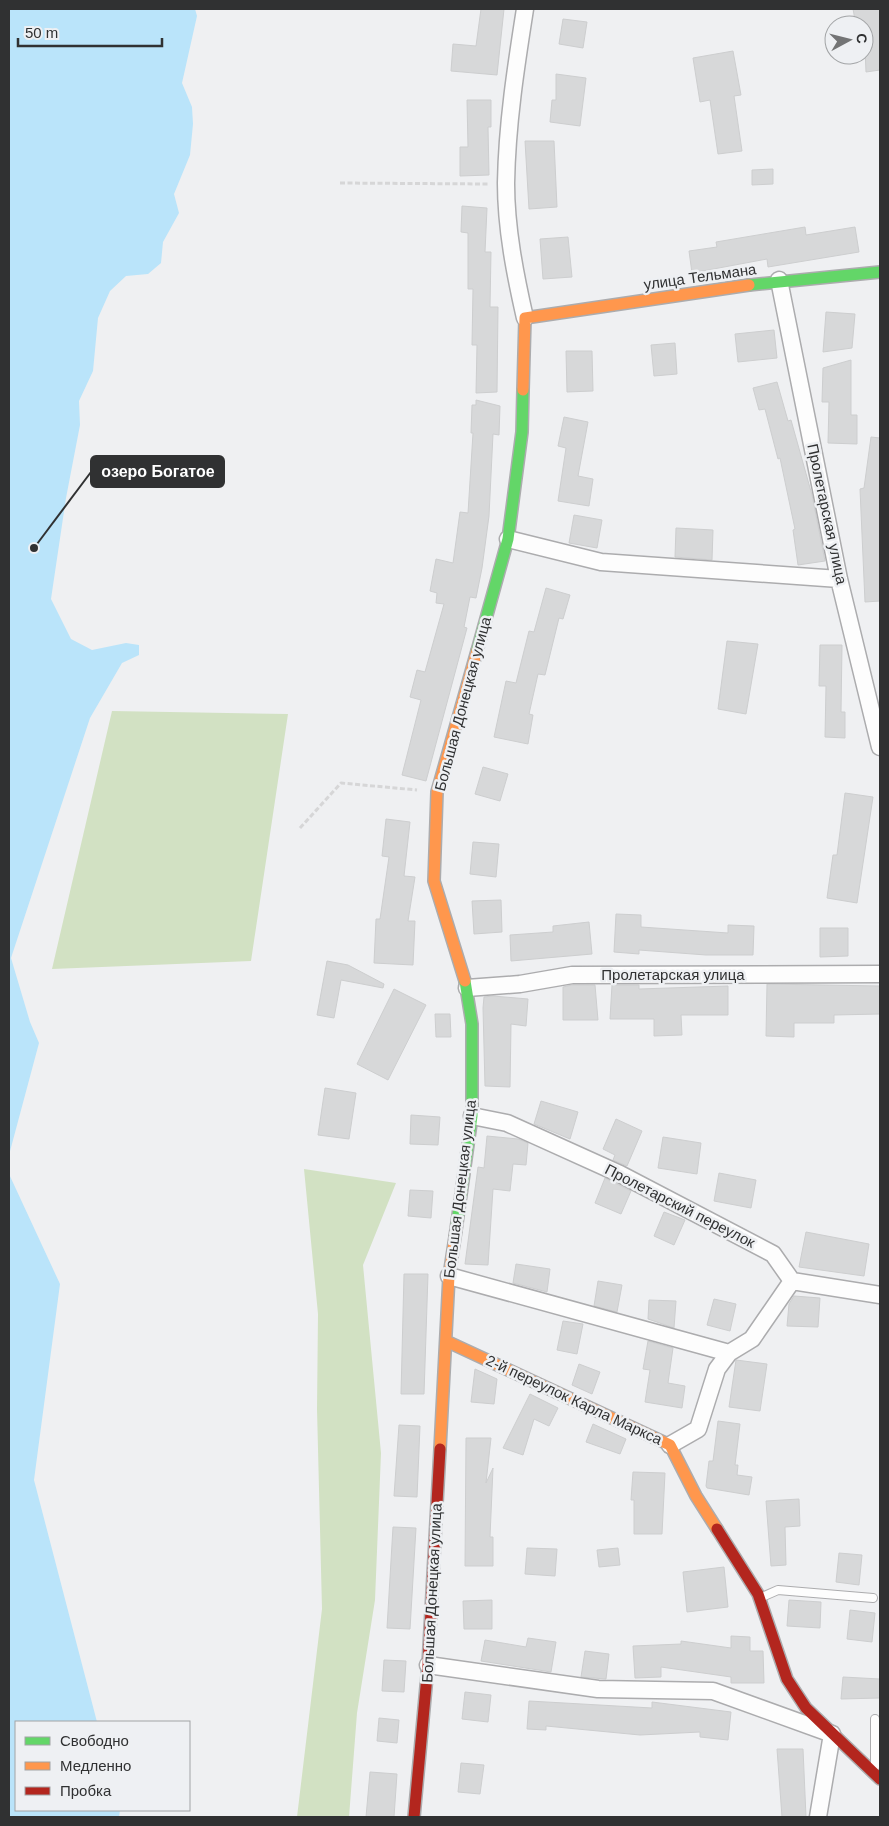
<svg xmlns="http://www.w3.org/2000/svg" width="889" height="1826" font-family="Arial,sans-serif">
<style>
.green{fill:#d2e1c3}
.water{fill:#bae4fa}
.building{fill:#d7d8d9;stroke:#cdcecf}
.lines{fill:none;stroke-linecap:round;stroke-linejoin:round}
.lane-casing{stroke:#acacae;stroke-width:10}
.street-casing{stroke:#acacae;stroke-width:19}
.fast-casing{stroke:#acacae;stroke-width:14}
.slow-casing{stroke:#acacae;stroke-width:14}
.jam-casing{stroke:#acacae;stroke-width:14}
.path{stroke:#d6d6d7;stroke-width:3;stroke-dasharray:5 2.5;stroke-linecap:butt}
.lane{stroke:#fdfdfd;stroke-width:8}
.street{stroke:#fdfdfd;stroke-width:16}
.fast{stroke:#63d668;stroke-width:11}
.slow{stroke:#ff974d;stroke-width:11}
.jam{stroke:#b3261e;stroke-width:11}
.labels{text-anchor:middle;stroke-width:5;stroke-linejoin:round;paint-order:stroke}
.street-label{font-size:15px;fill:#303132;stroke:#eef0f3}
.leader{fill:none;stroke:#303132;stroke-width:2}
.callout-dot{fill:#303132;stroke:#eef0f3;stroke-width:2}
.callout{fill:#303132;stroke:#303132;stroke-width:2}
.callout-label{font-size:16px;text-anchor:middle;font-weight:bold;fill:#fff}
</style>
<rect width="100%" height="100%" fill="#eff0f2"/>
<path class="green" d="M112,711L288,714L251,961L52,969Z
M304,1169L396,1183L363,1265L381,1453L375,1600L357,1713L349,1817H297L322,1609L317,1409L318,1314Z"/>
<path class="water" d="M9,9H195L197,16L182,83L192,107L193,124L190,155L174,194L179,213L163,242L161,263L148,274L126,276L110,291L98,318L93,371L79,401L80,425L66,498L51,599L71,639L92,650L126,643L139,645V655L122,663L90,718L11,958L30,1022L39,1043L9,1155Z
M9,1174L60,1284L34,1480L97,1722H16V1810H120L119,1817H9Z"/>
<path class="building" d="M481,9H504L497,75L451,71L453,44L476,46Z
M853,9H880V70L866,72L864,25H856Z
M563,19L587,22L583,48L559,44Z
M733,51L741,95L734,96L742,151L718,154L710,100L700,102L693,58Z
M556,74L586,78L580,126L550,122L552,100H556Z
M467,100H491V127H488L489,175L460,176V147H468Z
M525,141H554L557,207L529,209Z
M773,169V184L752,185V170Z
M462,206L487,208L485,252H491L490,307H498L497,392L476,393L477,345H472L473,289H468V233L461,232Z
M805,227L806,235L855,227L859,252L768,267L767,259L692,273L689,251L717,247L716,242Z
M568,237L572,277L543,279L540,239Z
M826,312L855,314L852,348L823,352Z
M774,330L777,358L738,362L735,334Z
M675,343L677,374L654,376L651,345Z
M566,351H592L593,391L567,392Z
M851,360V415H857V444L828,443L829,402H822L823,368Z
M777,382L788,421L791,420L812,495L825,561L798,565L793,530L795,529L780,458L778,459L765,409L759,410L753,388Z
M476,400L500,406L499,435L493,434L489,516L482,568L476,598L470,597L464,627L467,628L426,781L402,775L421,700L410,697L417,670L425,672L444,604L436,603L437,593L430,591L436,559L453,563L460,512L468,513L473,433H471L472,405H476Z
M564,417L588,422L578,476L593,479L589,506L558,501L566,448L558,446Z
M871,437L880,438V601L865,602L860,489L864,488Z
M574,515L602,520L597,548L569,543Z
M676,528L713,530L712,560L675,557Z
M546,588L570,595L563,619L559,618L545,675L538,674L529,714L533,715L528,744L494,737L506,681L516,683L529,631L534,632Z
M727,641L758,644L746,714L718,709Z
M820,645H842L841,712H845V738L825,737L826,686H819Z
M483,767L508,774L500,801L475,794Z
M845,793L873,797L857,903L827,898L833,855H837Z
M386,819L410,822L404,876L415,877L408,921H415L413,965L374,963L376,919H380L389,857L382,856Z
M473,842L499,844L496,877L470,874Z
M501,900L502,932L474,934L472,901Z
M616,914L641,915V927L728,933V925L754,926L753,955H706L639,950V954L614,952Z
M589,922L592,954L511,961L510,935L553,932V926Z
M820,928H848V956L820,957Z
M327,961L348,965L384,984L383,988L341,980L334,1018L317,1015Z
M767,984L880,986V1014L834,1015V1023H794V1037L766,1036Z
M572,985H595L598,1020H563V987Z
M612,985H639V989L728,986V1015H681L682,1035L654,1036V1019H610Z
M394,989L426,1005L388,1080L357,1064Z
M493,996L528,999L526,1026L511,1024L510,1087L485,1086L483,1008L484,997Z
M435,1014H450L451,1037H436Z
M325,1088L356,1093L349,1139L318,1135Z
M541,1101L578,1112L570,1139L534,1124Z
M411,1115L440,1117L438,1145L410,1144Z
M616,1119L642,1131L627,1166L613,1160L615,1155L603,1149Z
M487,1136L518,1139L528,1143L526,1165L513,1164L510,1191L493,1189L488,1265L465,1264L478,1167L484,1168Z
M663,1137L701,1143L697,1174L658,1168Z
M719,1173L756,1180L751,1208L714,1201Z
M605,1178L631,1191L621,1214L595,1203Z
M410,1190L433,1191L431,1218L408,1216Z
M664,1212L685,1220L674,1245L654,1236Z
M806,1232L869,1244L864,1276L799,1267Z
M516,1264L550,1269L547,1292L513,1283Z
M404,1274H428L424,1394H401Z
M598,1281L622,1285L617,1312L594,1306Z
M794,1296L820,1298L818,1327L787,1326L789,1304Z
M714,1299L736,1304L730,1331L707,1325Z
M649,1300L676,1301L674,1328L648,1319Z
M563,1321L583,1324L577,1354L557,1350Z
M648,1341L673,1348L668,1383L685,1386L682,1408L645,1402L650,1370L643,1369Z
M736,1360L767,1364L760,1411L729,1407Z
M579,1364L600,1372L592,1394L572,1385Z
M475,1369L497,1379L494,1404L471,1402Z
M530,1394L558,1408L549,1426L534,1419L523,1455L503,1448Z
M718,1421L740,1424L735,1465H738L737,1475L752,1477L749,1495L707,1488L706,1486L709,1461H713Z
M593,1424L626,1439L620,1454L586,1442Z
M399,1425L420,1426L417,1497L394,1496Z
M466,1438H491L486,1483L493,1468L490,1537H493V1566H465Z
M633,1472L665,1473L662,1534H634V1500H631Z
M799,1499L800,1526L785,1527L786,1565L771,1566L766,1501Z
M393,1527L416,1528L410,1629L387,1628Z
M527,1548L557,1549L555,1576L525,1574Z
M618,1548L620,1565L599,1567L597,1550Z
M839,1553L862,1555L859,1585L836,1582Z
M724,1567L728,1607L687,1612L683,1572Z
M492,1600V1629H464L463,1601Z
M789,1600L821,1602L820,1628L787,1626Z
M850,1610L875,1613L872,1642L847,1639Z
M731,1636L750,1637V1651H763L764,1683H731V1677L661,1667V1677L635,1678L633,1646L681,1644V1641L731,1648Z
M528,1638L556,1642L551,1672L481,1661L485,1640L526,1647Z
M585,1651L609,1654L606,1679L581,1677Z
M384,1660L406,1661L404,1692L382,1691Z
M843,1677L880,1679V1698L841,1699Z
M465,1692L491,1695L488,1722L462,1719Z
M529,1701L652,1708V1702L731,1712L728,1740L700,1737V1732L640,1735L546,1726V1730L527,1729Z
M379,1718L399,1720L397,1743L377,1741Z
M777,1749H803L806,1817H782Z
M461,1763L484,1765L480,1794L458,1792Z
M370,1772L397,1774L394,1817H366Z"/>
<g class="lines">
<defs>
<path id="lane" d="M762,1597L778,1590L873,1598
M875,1767V1719"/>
<path id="street" d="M525,9C516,66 507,124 506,183C506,228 515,274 525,318
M779,280L839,579L880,747
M508,539L601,562L839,579
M467,988L520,984L572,975L880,974
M472,1116L507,1123L620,1174L773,1254L792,1281L880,1295
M449,1276L729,1353
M670,1445L698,1429L717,1369L729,1353L752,1339L792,1281
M428,1665L598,1689L713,1691L832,1734L818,1817"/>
<path id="fast" d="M749,285L880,272
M477,651L508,539L522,432L523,390
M455,1237L472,1116V1024L465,981"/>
<path id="slow" d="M523,390L525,318L749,285
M465,981L434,881L437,792L477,651
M446,1341L670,1445L696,1496L717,1529
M440,1449L449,1276L455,1237"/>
<path id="jam" d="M717,1529L758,1594L787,1679L806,1708L880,1779
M414,1817L428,1665L440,1449"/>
</defs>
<use href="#lane" class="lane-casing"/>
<use href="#street" class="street-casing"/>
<use href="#fast" class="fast-casing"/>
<use href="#slow" class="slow-casing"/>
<use href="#jam" class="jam-casing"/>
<path class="path" d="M340,183L490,184
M300,828L341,783L417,790"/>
<use href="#lane" class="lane"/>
<use href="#street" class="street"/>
<use href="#fast" class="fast"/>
<use href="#slow" class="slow"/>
<use href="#jam" class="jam"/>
</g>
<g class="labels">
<g class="street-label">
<text transform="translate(700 277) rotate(-8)" y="5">улица Тельмана</text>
<text transform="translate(827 514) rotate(78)" y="5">Пролетарская улица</text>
<text transform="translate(463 704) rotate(-75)" y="5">Большая Донецкая улица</text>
<text x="673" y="980">Пролетарская улица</text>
<text transform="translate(460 1189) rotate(-83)" y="5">Большая Донецкая улица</text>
<text transform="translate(680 1206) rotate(27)" y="5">Пролетарский переулок</text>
<text transform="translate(574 1400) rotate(25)" y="5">2-й переулок Карла Маркса</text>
<text transform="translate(432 1593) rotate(-87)" y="5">Большая Донецкая улица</text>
</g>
</g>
<path class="leader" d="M34 548L91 472"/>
<circle class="callout-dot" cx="34" cy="548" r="5"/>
<rect class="callout" x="91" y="456" width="133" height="31" rx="5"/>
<g class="callout-label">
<text x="158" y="477">озеро Богатое</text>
</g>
<rect width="889" height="1826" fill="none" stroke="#303132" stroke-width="20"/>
<rect x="15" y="1721" width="175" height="90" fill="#eef0f3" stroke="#a2a4a6"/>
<rect x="25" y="1737" width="25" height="8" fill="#63d668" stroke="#a2a4a6"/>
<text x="60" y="1746" font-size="15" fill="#303132">Свободно</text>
<rect x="25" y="1762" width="25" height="8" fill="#ff974d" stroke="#a2a4a6"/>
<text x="60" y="1771" font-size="15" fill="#303132">Медленно</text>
<rect x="25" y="1787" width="25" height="8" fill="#b3261e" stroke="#a2a4a6"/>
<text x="60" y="1796" font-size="15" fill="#303132">Пробка</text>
<g transform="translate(849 40) rotate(83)"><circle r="24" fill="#eef0f3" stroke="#a2a4a6"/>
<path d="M0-4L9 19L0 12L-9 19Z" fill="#737475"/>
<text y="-8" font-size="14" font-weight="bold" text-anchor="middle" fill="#303132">С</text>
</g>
<path d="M18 38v8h144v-8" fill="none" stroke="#303132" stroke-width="2.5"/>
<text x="25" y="38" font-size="15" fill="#303132" stroke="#eef0f3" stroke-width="4" paint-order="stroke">50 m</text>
</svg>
